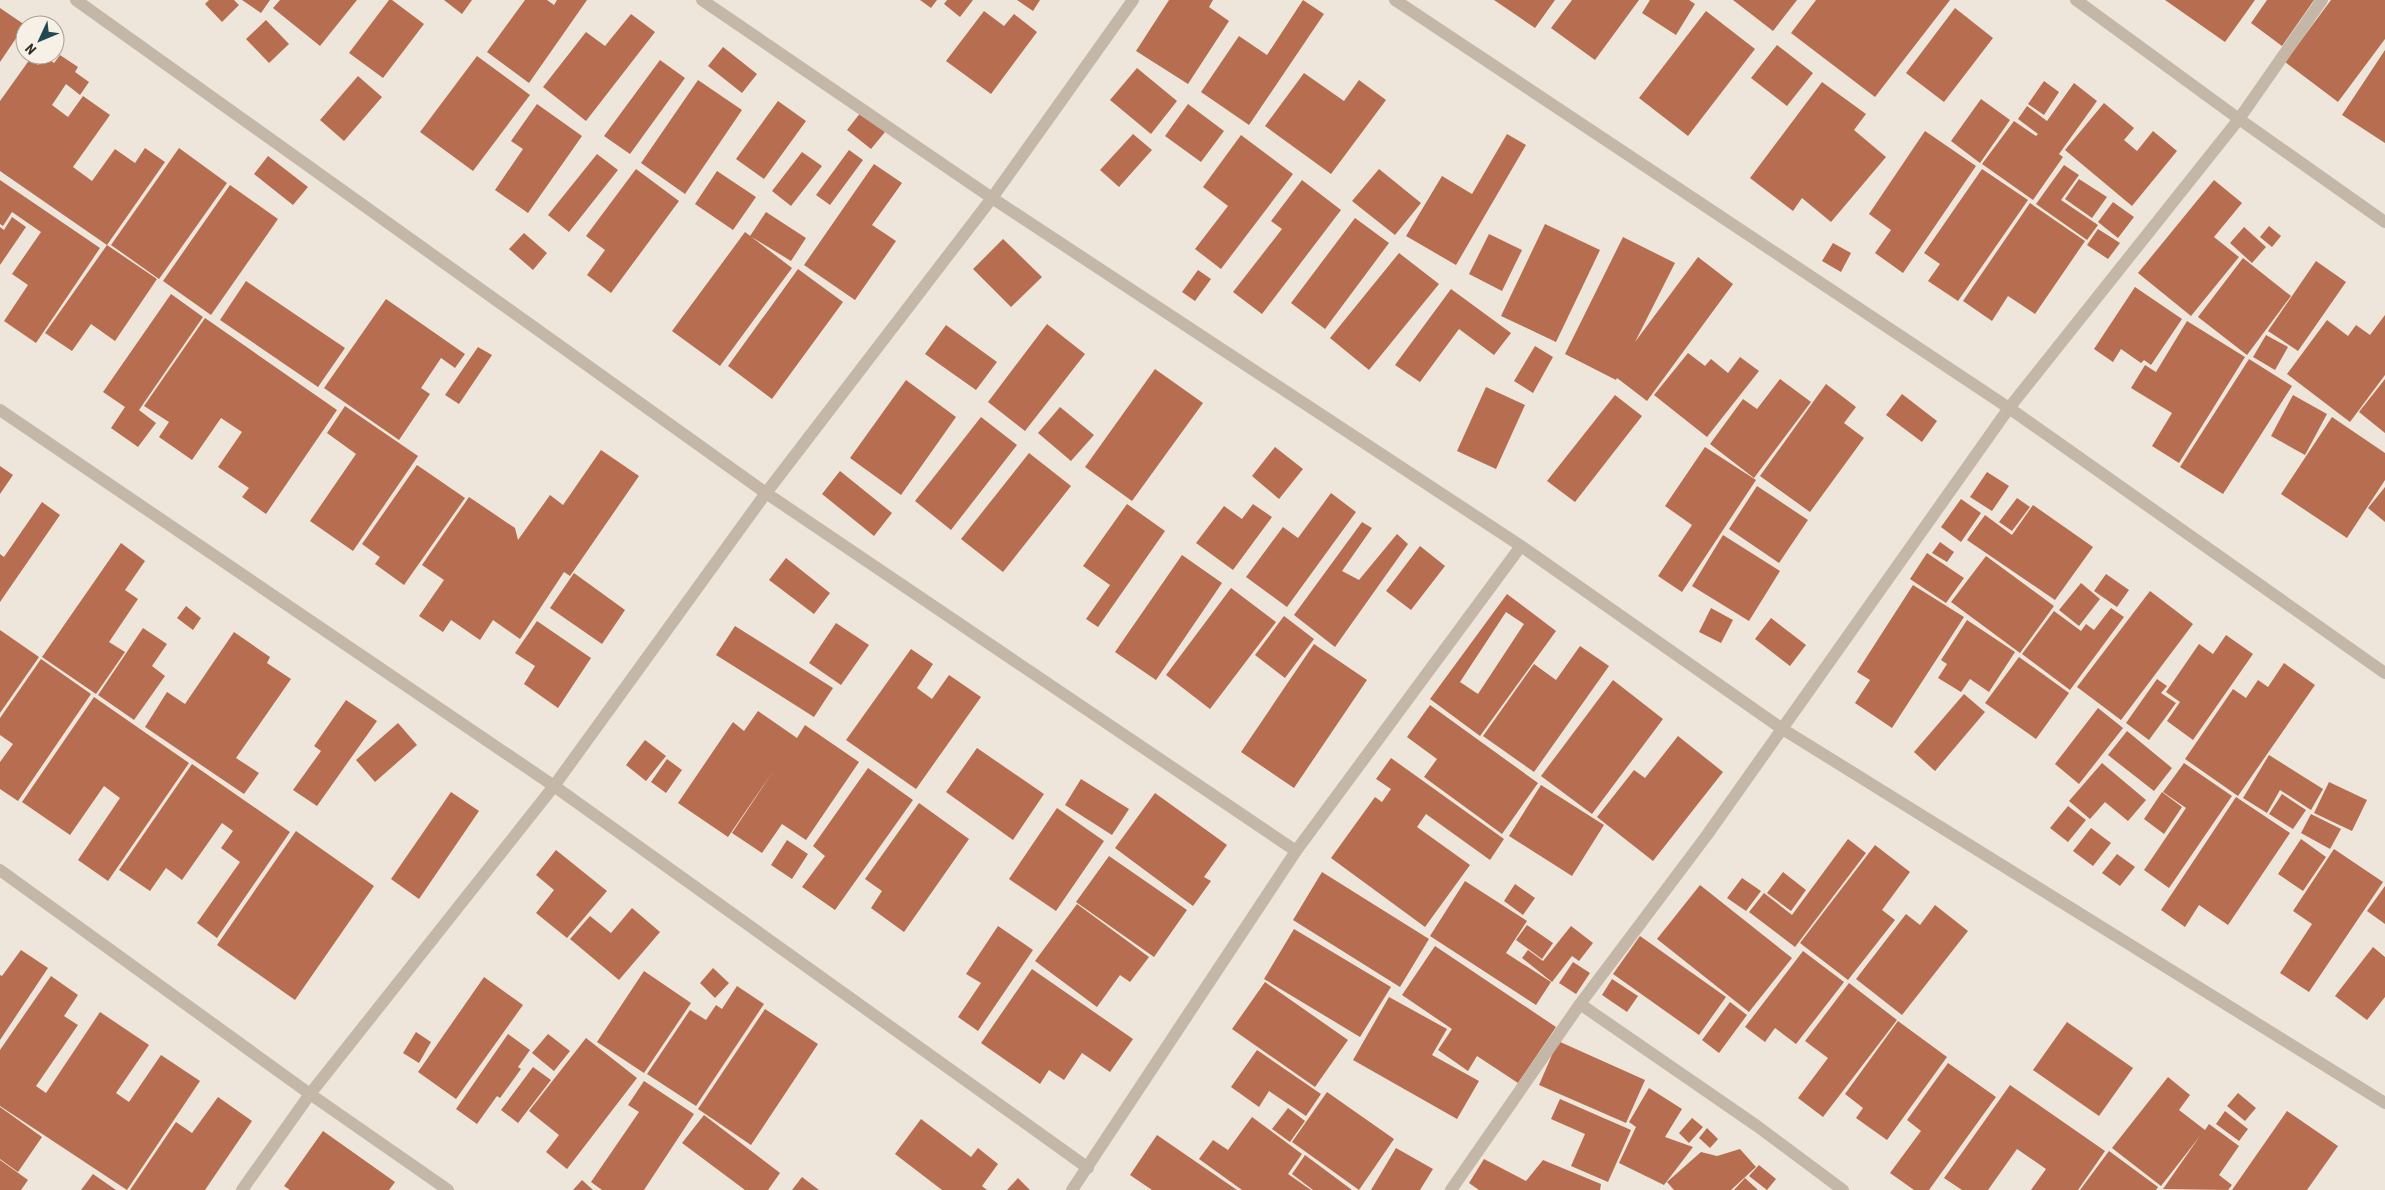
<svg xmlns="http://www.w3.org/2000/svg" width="2385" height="1190" font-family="'Roboto Condensed',sans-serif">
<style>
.building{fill:#b76e50;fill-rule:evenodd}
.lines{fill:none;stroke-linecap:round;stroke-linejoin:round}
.minor{stroke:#c4b7a8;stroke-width:12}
</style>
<rect width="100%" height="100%" fill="#eee6db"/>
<path class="building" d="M209,0H234L239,5L222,22L205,4Z
M242,0H270L261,13Z
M280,0H357L320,46L273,8Z
M389,0H392L424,24L383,78L349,53Z
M444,0H472L462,14Z
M525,0H547L554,5L557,0H587L529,83L487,52Z
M920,0H937L931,8Z
M947,0H973L960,17L944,4Z
M1017,0H1040L1033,11Z
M1169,0H1213L1209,7L1229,21L1188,84L1136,51Z
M1303,0L1324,14L1249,125L1201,92L1239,36L1267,55Z
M1494,0H1555L1535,28Z
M1572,0H1639L1595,60L1551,28Z
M1650,0H1689L1695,4L1676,35L1642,13Z
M1733,0H1797L1773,31Z
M1816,0H1950L1875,97L1791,33Z
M2165,0H2255L2225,42Z
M2267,0H2314L2282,46L2251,23Z
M2331,0H2385V39L2338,102L2285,62Z
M0,8L25,25L0,62Z
M1955,8L1993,38L1944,102L1906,73Z
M984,11L1004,26L1014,14L1037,32L991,94L946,61Z
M1706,11L1755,49L1688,136L1639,98Z
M631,14L655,32L586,121L543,87L586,32L605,46Z
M266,20L289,44L269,63L246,39Z
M1777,45L1813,73L1787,106L1751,78Z
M723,47L757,74L742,93L708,66Z
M2385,50V143L2342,115Z
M60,55L78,67L75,72L89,82L80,95L66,84L52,105L68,117L83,96L110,115L73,167L92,181L115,149L135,163L145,148L165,162L107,245L0,171V101L30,59L38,65L44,56L54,63Z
M477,56L530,95L473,171L420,132Z
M660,60L685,78L630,154L604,136Z
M1137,68L1177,101L1151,134L1110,100Z
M1304,73L1344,101L1359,80L1386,100L1331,174L1265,126Z
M358,76L382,97L344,141L320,120Z
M698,80L742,110L685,194L641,163Z
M2044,81L2059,92L2044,115L2028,104Z
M1822,82L1866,114L1854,130L1886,157L1831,222L1802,198L1793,211L1750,178Z
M2074,83L2097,101L2059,154L2063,157L2033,200L1982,164L2014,121L2036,136L2038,134L2018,119L2027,106L2047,121Z
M1981,99L2010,120L1980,163L1951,141Z
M778,101L806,121L764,179L736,159Z
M2104,103L2134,128L2124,140L2137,151L2153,131L2177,151L2132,206L2065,150Z
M537,104L582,136L528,213L495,190L523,149L511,141Z
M1188,104L1224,131L1201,162L1165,136Z
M861,112L885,132L871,149L847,130Z
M1925,131L1976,166L1903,273L1875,253L1891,230L1869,214Z
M1133,134L1152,150L1119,187L1100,170Z
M1507,134L1526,145L1456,265L1406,236L1442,176L1472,194Z
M1241,135L1293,174L1221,269L1195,249L1228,206L1203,187Z
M179,148L227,183L159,279L111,245Z
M849,150L863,160L830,205L816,195Z
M802,152L822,166L791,206L772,191Z
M597,154L618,170L569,232L548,215Z
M268,156L308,187L293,205L254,174Z
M874,164L902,183L872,225L896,241L855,300L804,265Z
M2064,165L2079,175L2061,200L2098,225L2087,240L2036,204Z
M636,169L679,201L611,293L587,275L605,250L586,236Z
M1379,169L1421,203L1395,235L1352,201Z
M1982,169L2028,200L1958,301L1928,281L1940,264L1924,253Z
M717,171L756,197L733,230L695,204Z
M2079,179L2107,197L2092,218L2065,199Z
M0,180L100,248L36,343L4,321L28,285L12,274L41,232L12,212L3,226L0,224Z
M1302,180L1341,210L1262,314L1233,292L1282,229L1271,221Z
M2214,180L2242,203L2214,237L2239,257L2191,316L2138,273Z
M230,185L278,219L211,315L163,281Z
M2113,202L2134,217L2118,238L2098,222Z
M2030,203L2085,241L2035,314L2008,296L1992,321L1963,301Z
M766,212L806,238L791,261L750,236Z
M12,217L26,227L0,265V227L4,230Z
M1355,218L1389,243L1325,329L1291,303Z
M1545,224L1600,250L1556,342L1501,316Z
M2269,226L2281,236L2272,247L2260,237Z
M2244,227L2266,247L2252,263L2230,243Z
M2098,229L2120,243L2108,259L2087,245Z
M745,232L792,268L720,366L672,331Z
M524,233L547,253L533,270L509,249Z
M1489,234L1522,250L1502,291L1469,274Z
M1623,237L1675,263L1635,342L1698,257L1733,284L1647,401L1617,378L1616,380L1565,354Z
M1003,239L1042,277L1011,307L973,269Z
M1833,243L1851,253L1841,272L1822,261Z
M107,245L157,279L115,341L91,324L72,351L45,333Z
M1399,253L1439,284L1369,370L1330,338Z
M2243,258L2291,296L2247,355L2198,317Z
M2316,261L2346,282L2298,351L2268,331Z
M798,269L843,302L772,399L728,366Z
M1198,270L1211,279L1195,301L1182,292Z
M246,281L345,348L318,387L220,320Z
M2135,287L2182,319L2151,365L2144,360L2141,363L2121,349L2113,362L2094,349Z
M1451,289L1511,333L1494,355L1459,329L1420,382L1395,365Z
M171,294L203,317L139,410L156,423L138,447L111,428L125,407L103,392Z
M386,299L465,354L455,368L441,358L421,388L430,394L399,440L324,388Z
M2385,315V375L2350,422L2287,374L2327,320L2348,336L2356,325L2370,335Z
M205,318L337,410L266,514L242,497L249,488L218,467L242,432L221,418L192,460L159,437L169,422L144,406Z
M2187,321L2245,357L2179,463L2152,446L2172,413L2131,388L2145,365L2156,372Z
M1047,324L1085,354L1025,431L988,402Z
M946,325L997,362L976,390L925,354Z
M2266,335L2288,347L2275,370L2253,357Z
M1535,346L1553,357L1533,393L1514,381Z
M478,347L492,355L459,404L445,395Z
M1688,353L1705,366L1711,359L1728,373L1740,357L1759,371L1707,437L1654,395Z
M2249,359L2292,386L2223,494L2180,467Z
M1155,369L1203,403L1132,501L1085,467Z
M1780,379L1811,402L1754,478L1710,444L1743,399L1757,409Z
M2385,379V433L2359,412Z
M906,380L956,417L901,495L850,458Z
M1826,384L1856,407L1844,423L1864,438L1810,512L1760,476Z
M1486,387L1525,405L1496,469L1457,451Z
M1902,394L1937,421L1922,442L1886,415Z
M1615,395L1642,416L1575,502L1547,481Z
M2293,395L2327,414L2305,455L2271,436Z
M345,406L418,456L353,551L310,521L356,454L327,433Z
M1060,407L1094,435L1071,461L1038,433Z
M981,417L1017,445L951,530L915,501Z
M2332,417L2385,453V480L2347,538L2281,494Z
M1275,447L1303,469L1279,499L1252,476Z
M1705,447L1756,480L1682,592L1658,576L1692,525L1665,506Z
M601,450L639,476L570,576L564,572L520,639L493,620L480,640L451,620L443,632L419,616L444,580L422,565L469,497L515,528L518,540L550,495L563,505Z
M1029,453L1071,486L1003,572L961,539Z
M417,465L465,498L404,585L375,564L380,557L362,544Z
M0,466L13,475L0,494Z
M840,471L892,513L874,536L822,494Z
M1987,472L2009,486L1992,511L1970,497Z
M1757,486L1808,520L1779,563L1729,529Z
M2385,487V522L2368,508Z
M1331,493L1356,512L1287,607L1246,577L1283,527L1298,538Z
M2017,498L2030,507L2012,531L1999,522Z
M1961,499L1981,513L1961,542L1941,527Z
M42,502L60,515L0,602V554L4,557Z
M1127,504L1165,531L1098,627L1086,619L1110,585L1083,566Z
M1253,504L1272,517L1233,570L1196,543L1224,506L1242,519Z
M2033,505L2093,547L2055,600L1967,540L1985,515L2012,535Z
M1362,522L1372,528L1342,571L1359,580L1397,534L1408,544L1335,647L1294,615Z
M1723,535L1780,571L1749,621L1692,586Z
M1940,542L1954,552L1947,562L1932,553Z
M121,543L145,561L125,590L138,599L109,642L125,652L96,694L42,657Z
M1420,546L1445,566L1411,610L1386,591Z
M1927,553L1964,578L1946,603L1910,579Z
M1182,555L1222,583L1156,680L1115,652Z
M1986,556L2054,606L2020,653L1951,602Z
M786,558L830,593L814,614L769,580Z
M574,573L625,610L602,644L550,608Z
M2106,574L2129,590L2117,607L2094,591Z
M2081,583L2100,599L2079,626L2059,610Z
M1913,585L1964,617L1892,728L1855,703L1870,680L1857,672Z
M1231,588L1276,622L1210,709L1166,675Z
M2150,591L2193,624L2121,720L2077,687Z
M1507,594L1556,631L1480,736L1430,699ZM1506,612L1524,624L1478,694L1460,682Z
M186,606L201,618L193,630L177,618Z
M1711,608L1733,620L1721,643L1699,632Z
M2111,608L2124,617L2070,690L2022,654L2054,611L2081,631L2086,624L2094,630Z
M1284,616L1314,639L1285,678L1255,655Z
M1771,618L1806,645L1790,666L1755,639Z
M1967,620L2015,652L1989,692L1970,679L1961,692L1938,678L1947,664L1941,660Z
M537,621L591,658L558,708L524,684L535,666L515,653Z
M836,623L869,645L841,685L809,663Z
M735,626L833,688L814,717L716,655Z
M143,628L167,644L152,666L165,676L134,720L98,695Z
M0,630L39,657L0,713Z
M234,632L270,657L267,663L291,679L236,758L259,773L244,794L145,727L167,692L185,704Z
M2226,635L2253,654L2193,740L2167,721L2180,702L2166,692L2199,644L2213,654Z
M1314,644L1367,680L1294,788L1241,752Z
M1580,646L1609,666L1534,772L1483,736L1534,664L1556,680Z
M911,649L933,664L917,688L932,699L949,675L981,697L916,789L846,740Z
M2019,657L2069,693L2036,739L1985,703Z
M41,659L91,694L18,801L0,789V762L13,744L0,735V718Z
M2284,663L2315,685L2238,796L2185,759L2233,689L2246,698L2258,680L2268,687Z
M2157,679L2167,686L2161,693L2176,703L2149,740L2126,723Z
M1613,680L1663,719L1592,814L1541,776Z
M1964,694L1985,712L1935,771L1914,752Z
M94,697L189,763L108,881L78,860L120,798L104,786L70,835L22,802Z
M346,700L377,721L317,806L293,790L321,751L314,746Z
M1430,705L1538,783L1502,834L1424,777L1437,759L1407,737Z
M2098,708L2123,728L2079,784L2055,764Z
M758,711L797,738L805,725L859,762L806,840L782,824L762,853L732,833L774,770L728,837L678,803L733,722L744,731Z
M398,723L417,745L375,782L356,760Z
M2127,731L2172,768L2154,791L2108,755Z
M1678,736L1723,772L1653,861L1597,817L1634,770L1645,778Z
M645,740L666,756L646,781L626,765Z
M977,748L1044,794L1013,840L946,792Z
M2269,755L2323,789L2311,810L2280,790L2267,813L2243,798Z
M1391,758L1504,839L1490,860L1426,814L1417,827L1470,865L1425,927L1331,858L1375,797L1382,802L1391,789L1376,779Z
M667,759L682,770L666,793L651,782Z
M2102,763L2146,800L2128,821L2105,802L2090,819L2069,801Z
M2184,763L2232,796L2169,888L2144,870L2186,808L2163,792Z
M192,764L290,832L217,938L197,923L240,862L221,848L233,831L222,823L182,880L166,868L150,891L119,870Z
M868,768L913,800L835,910L802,887L825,856L813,846Z
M1081,779L1129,809L1112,835L1065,805Z
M2329,782L2367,800L2352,831L2314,813Z
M1541,785L1604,825L1572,876L1509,836Z
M451,792L479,811L419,899L391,879Z
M2162,792L2182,807L2164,834L2144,819Z
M1155,793L1227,845L1204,877L1211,881L1193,906L1115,848Z
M2282,794L2306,810L2293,829L2269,814Z
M2236,797L2290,833L2228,925L2199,905L2185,927L2161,910Z
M919,803L969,839L904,932L871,908L882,891L865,879Z
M2068,806L2086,820L2068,842L2050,828Z
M1057,808L1104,841L1056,911L1009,879Z
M2311,814L2341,829L2330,849L2301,833Z
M2091,828L2111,843L2093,866L2073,851Z
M296,831L374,886L295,1000L217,945Z
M1848,839L1866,853L1795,947L1749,912L1764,893L1792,915Z
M2301,839L2326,857L2303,891L2278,874Z
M787,840L808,854L792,879L771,865Z
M1875,845L1910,872L1882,910L1895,920L1848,980L1800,943Z
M2334,849L2383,882L2309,992L2280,973L2312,924L2293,911Z
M556,850L607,891L567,938L536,913L554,890L536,875Z
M2117,854L2135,867L2120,886L2102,873Z
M1109,856L1187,910L1154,957L1076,902Z
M1322,872L1429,939L1400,987L1293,920Z
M1783,872L1806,890L1791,911L1767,893Z
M1742,878L1761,891L1746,911L1727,898Z
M1465,881L1527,921L1506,953L1551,982L1536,1005L1430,936Z
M1515,884L1535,898L1523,915L1504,901Z
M1700,885L1792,958L1749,1012L1657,939Z
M2385,886V924L2367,911Z
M1077,904L1149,957L1130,982L1120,975L1097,1007L1035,961Z
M1935,905L1968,931L1902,1015L1856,979L1906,914L1920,925Z
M632,908L660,932L619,980L570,939L590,916L611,933Z
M1527,925L1553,943L1542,959L1516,940Z
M998,926L1033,950L978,1031L958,1017L981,983L966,974Z
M1571,926L1593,943L1579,961L1572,956L1552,982L1522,958L1528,950L1543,961Z
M1294,929L1391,987L1360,1037L1264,979Z
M1640,936L1726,997L1699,1035L1613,974Z
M1435,946L1556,1027L1518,1083L1477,1056L1468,1071L1438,1050L1452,1029L1402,995Z
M2373,947L2385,957V997L2367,1020L2335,996Z
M21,950L48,968L0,1040V975L2,976Z
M1803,951L1844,982L1796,1044L1775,1028L1765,1042L1745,1027Z
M1573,962L1590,973L1576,994L1559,983Z
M713,968L729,983L715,998L700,983Z
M1032,969L1133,1039L1110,1072L1082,1053L1064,1080L1049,1070L1040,1084L981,1043Z
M644,971L691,1003L644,1073L597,1042Z
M51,976L78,995L64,1016L78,1025L36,1086L46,1093L100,1012L149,1045L116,1093L129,1102L161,1055L200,1081L127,1190L0,1106V1050Z
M484,977L523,1005L456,1099L418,1072Z
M1612,979L1638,996L1627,1012L1602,995Z
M1265,982L1348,1040L1315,1087L1232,1029Z
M1849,983L1897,1020L1823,1117L1798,1098L1828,1058L1805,1041Z
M737,986L764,1004L696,1106L647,1074L690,1010L706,1020L716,1005L722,1009Z
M1389,997L1447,1029L1432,1055L1479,1081L1457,1119L1353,1060Z
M1730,1002L1747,1015L1719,1053L1702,1040Z
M765,1009L818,1044L751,1145L698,1109Z
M1898,1021L1947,1057L1887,1140L1856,1118L1863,1108L1845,1094Z
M2067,1022L2133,1068L2099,1116L2033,1070Z
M416,1032L431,1042L419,1063L403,1053Z
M508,1034L530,1050L518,1067L521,1069L500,1098L497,1096L477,1124L456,1109Z
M548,1034L570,1051L554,1071L532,1053Z
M586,1038L637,1078L567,1169L546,1152L559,1135L529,1111Z
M1558,1041L1645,1080L1626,1123L1539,1085Z
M1257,1050L1321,1094L1306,1116L1269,1091L1259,1107L1231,1087Z
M1948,1063L1996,1097L1929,1190H1914L1890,1173L1921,1131L1907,1120Z
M533,1067L551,1080L518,1123L501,1110Z
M2168,1077L2190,1095L2179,1110L2205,1130L2209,1124L2239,1146L2219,1175L2232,1185L2228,1190L2163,1189L2200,1136L2161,1186L2112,1148Z
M644,1081L694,1114L644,1190H602L591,1182L639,1112L628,1105Z
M2010,1085L2105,1151L2078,1190H2031L2046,1169L2017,1149L1988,1190H1962L1944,1178Z
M1649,1088L1682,1109L1665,1137L1693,1147L1664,1185L1619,1163L1636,1127L1629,1122Z
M1327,1092L1394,1139L1359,1190L1292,1142Z
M2238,1093L2256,1108L2245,1121L2227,1106Z
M218,1097L252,1121L205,1190H130L176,1122L192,1133Z
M1560,1099L1631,1130L1608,1182L1571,1166L1585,1134L1551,1119Z
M0,1107L42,1137L18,1172L0,1159Z
M1288,1108L1305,1121L1290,1142L1272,1129Z
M2225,1111L2248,1129L2239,1141L2216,1124Z
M2287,1111L2338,1146L2307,1190H2232Z
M704,1115L780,1173L768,1190H745L682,1143Z
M1252,1117L1302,1154L1288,1174L1311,1190H1242L1199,1159L1213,1140L1228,1150Z
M1692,1118L1703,1127L1689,1143L1679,1133Z
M921,1119L971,1157L978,1148L998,1164L982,1186L987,1190H942L895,1154Z
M1707,1128L1718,1139L1710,1148L1699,1138Z
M323,1131L395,1182L389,1190H290L284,1186Z
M1157,1135L1237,1190H1152L1130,1175Z
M1396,1148L1433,1169L1420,1190H1371Z
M1740,1149L1756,1167L1731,1190H1674L1667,1182L1701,1152L1717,1156Z
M2109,1151L2158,1187L2156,1190H2080Z
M1305,1155L1352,1190H1313L1292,1174Z
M1484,1159L1526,1181L1543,1160L1601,1184L1600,1190H1479L1469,1183Z
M0,1160L28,1180L21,1190H0Z
M1759,1165L1776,1179L1767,1190L1749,1176Z
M93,1174L116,1190H81Z
M802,1177L819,1190H792Z
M1018,1178L1030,1190H1007Z
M1745,1178L1758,1190H1734Z
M582,1180L593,1190H573Z"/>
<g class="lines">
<path class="minor" d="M76,0L766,493L1296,851
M702,0L992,198L1521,546L1781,728L2385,1103
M1395,0L2009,408L2385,673
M2076,0L2239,119L2385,222
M0,410L554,786L1088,1168
M0,870L310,1094L448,1190
M1580,1004L1757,1126L1843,1190
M242,1190L310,1094L554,786L766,493L992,198L1133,0
M1072,1190L1296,851L1521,546
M1451,1190L1580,1004L1707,835L2009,408L2239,119L2322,0"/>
</g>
<g transform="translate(40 40) rotate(226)"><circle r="24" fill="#f6f0e6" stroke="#a8a19a"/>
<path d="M0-4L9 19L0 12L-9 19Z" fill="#22494f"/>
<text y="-8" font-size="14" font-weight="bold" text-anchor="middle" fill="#322b27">N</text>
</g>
</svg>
